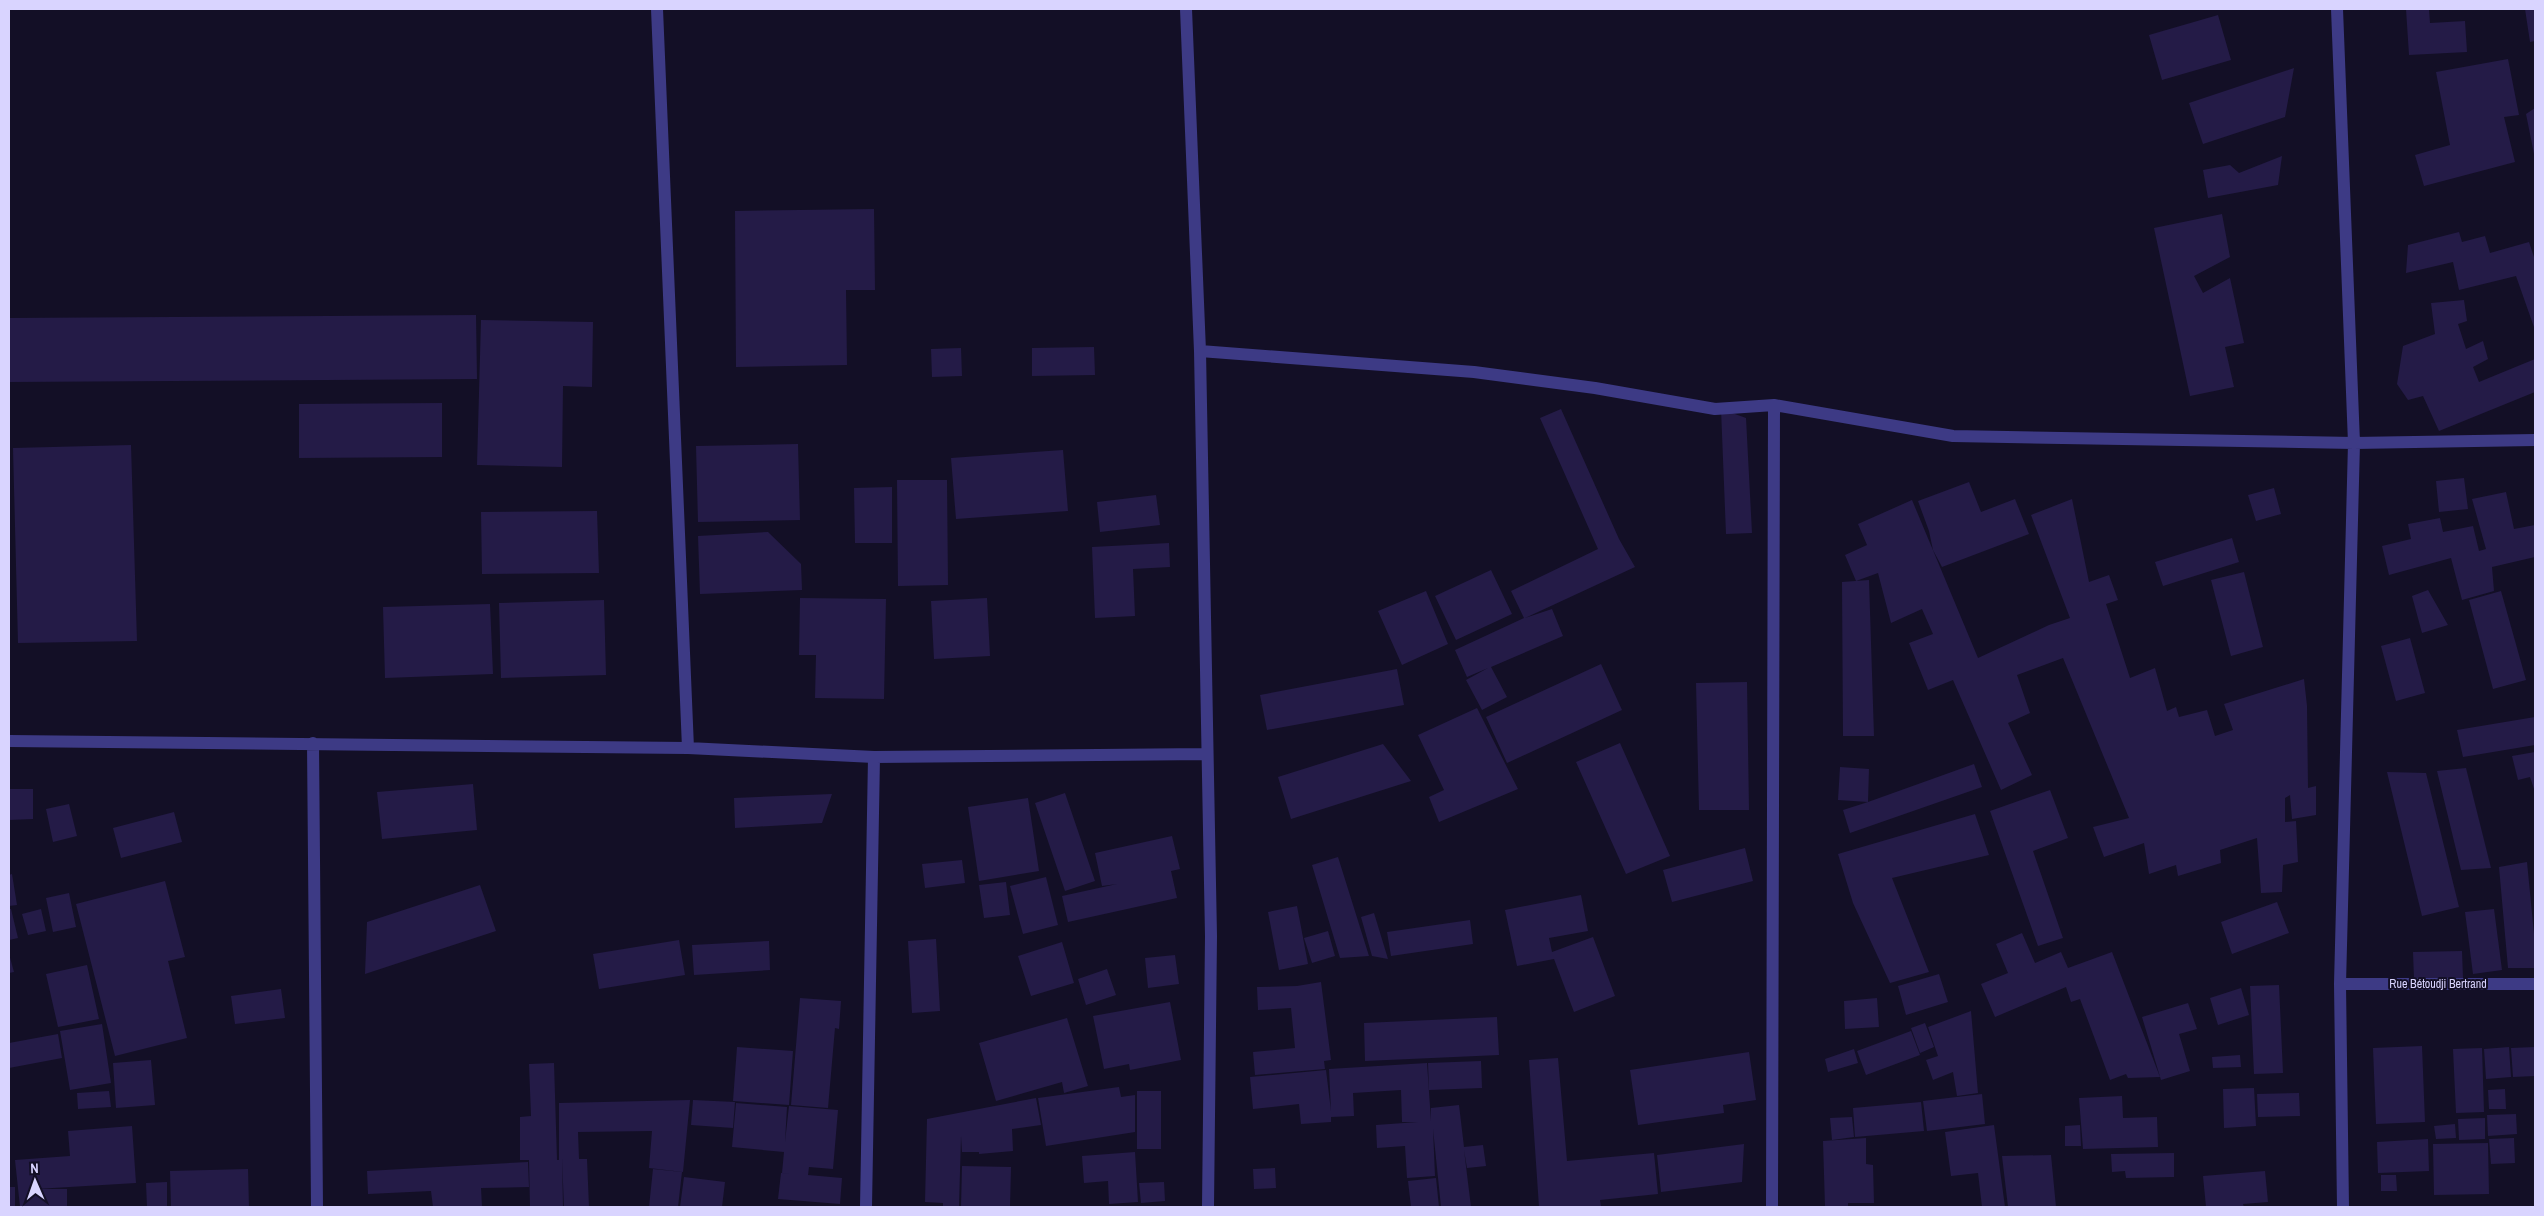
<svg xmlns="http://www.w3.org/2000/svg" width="2544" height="1216" font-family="'Archivo Narrow',sans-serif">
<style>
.building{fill:#241b47}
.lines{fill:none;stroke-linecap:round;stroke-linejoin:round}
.minor{stroke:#3d3a85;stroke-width:12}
.labels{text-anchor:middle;stroke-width:4;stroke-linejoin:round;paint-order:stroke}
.street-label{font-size:12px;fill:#d9d4ff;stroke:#130f26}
</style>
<rect width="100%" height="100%" fill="#130f26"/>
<path class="building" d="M2406,9H2429L2430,23L2465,21L2467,52L2409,55Z
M2525,9H2535V41L2530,42Z
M2218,15L2231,60L2162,80L2149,35Z
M2508,59L2519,115L2504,117L2515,162L2424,186L2415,155L2450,145L2436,72Z
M2294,68L2285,117L2203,144L2189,103Z
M2535,108V153L2534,154L2526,114Z
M2282,156L2278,185L2208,198L2203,170L2230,165L2239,173Z
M874,209L875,290H846L847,365L736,367L735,211Z
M2222,214L2230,257L2194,276L2203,293L2230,278L2244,343L2225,347L2234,387L2190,396L2154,228Z
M2459,232L2462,242L2485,236L2490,253L2529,242L2535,260V330L2516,276L2459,290L2453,262L2406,273L2408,245Z
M2464,300L2467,321L2458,324L2466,349L2483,341L2488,359L2473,367L2479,382L2535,359V392L2439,431L2423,396L2408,400L2397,384L2403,346L2435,334L2431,303Z
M476,315L477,379L9,382V318Z
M481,320L593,322L592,387L563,386L562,467L477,465Z
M1094,347L1095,375L1032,376V348Z
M961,348L962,376L932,377L931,349Z
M442,403V457L299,458V404Z
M1561,409L1619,539L1635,567L1525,618L1552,609L1563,636L1491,667L1507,697L1482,710L1466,680L1488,668L1467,677L1455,650L1524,618L1511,591L1598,549L1540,418Z
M1721,409L1746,418L1752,533L1726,534Z
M798,444L800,520L698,522L696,446Z
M131,445L137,641L18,643L13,448Z
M1063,450L1068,511L956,519L951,458Z
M2464,478L2468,509L2439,512L2436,481Z
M897,480H947L948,585L898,586Z
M1969,482L1981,512L2015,499L2029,534L1942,567L1933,550L1929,531L1918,501Z
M892,487V543H855L854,488Z
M2274,488L2281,514L2256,521L2248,495Z
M2506,492L2514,529L2535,525V557L2492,567L2494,591L2462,600L2451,558L2389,575L2382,546L2411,539L2408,524L2440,518L2443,532L2473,526L2479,551L2486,549L2472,499Z
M1156,495L1160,525L1100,532L1097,502Z
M2072,499L2089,582L2109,575L2118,600L2106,604L2130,678L2155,668L2167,711L2176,707L2179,717L2207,710L2215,736L2233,730L2224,704L2304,679L2307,706L2308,788L2316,786V815L2292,819L2290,795L2285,798V822L2296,821L2298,862L2283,865L2282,892L2261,893L2257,838L2220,850L2221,863L2178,876L2176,865L2149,874L2144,843L2104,857L2093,827L2129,818L2063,658L2017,675L2030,713L2008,723L2032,775L2001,790L1953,680L1928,690L1909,643L1933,634L1922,609L1891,623L1878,573L1856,581L1845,555L1867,545L1858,524L1912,500L1978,658L2049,625L2070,618L2031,515Z
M597,511L599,573L482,574L481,512Z
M768,532L801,564L802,590L700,594L698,536Z
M2232,538L2239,562L2163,586L2155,562Z
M1169,543L1170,567L1133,569L1135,616L1095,618L1092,547Z
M1491,570L1512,614L1456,640L1435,596Z
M2244,572L2263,647L2231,656L2211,580Z
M1869,580L1874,736H1843L1842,582Z
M2428,590L2448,625L2422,633L2412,596Z
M1426,591L1448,644L1402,665L1378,611Z
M2501,591L2526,680L2493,689L2469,600Z
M800,598L886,599L884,699L815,698L816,655H799Z
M987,598L990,656L934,659L931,601Z
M604,600L606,675L501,678L499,603Z
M490,604L493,674L385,678L383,607Z
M2410,638L2425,693L2396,701L2381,646Z
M1601,664L1622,710L1507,763L1486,717Z
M1397,669L1404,705L1267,730L1260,695Z
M1747,682L1749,810H1699L1696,683Z
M1477,708L1518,789L1439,822L1429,797L1444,790L1418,735Z
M2535,717V745L2463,757L2457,730Z
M1620,743L1670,856L1626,874L1576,762Z
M1383,744L1411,781L1291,819L1278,777Z
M2535,752V792L2530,777L2518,780L2512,756Z
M1974,764L1982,787L1850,833L1843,810L1868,802L1838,800L1840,767L1869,769L1868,802Z
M2466,768L2491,868L2461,870L2437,771Z
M2387,772L2426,773L2459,907L2422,916Z
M473,784L477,830L382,839L377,792Z
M9,789H33V819L9,820Z
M2050,790L2068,838L2033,851L2063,938L2038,946L1990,811Z
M1065,793L1095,881L1065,891L1035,803Z
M832,794L822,823L735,828L734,798Z
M1028,798L1039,871L979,881L968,807Z
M69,804L77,836L53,842L46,809Z
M174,812L182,842L121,858L113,828Z
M1975,814L1989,855L1892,878L1929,972L1890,983L1853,903L1838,854Z
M1172,836L1180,869L1171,871L1177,898L1068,922L1062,896L1117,884L1102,886L1095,853Z
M1745,848L1753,881L1672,902L1663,870Z
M1338,857L1369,956L1340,958L1312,865Z
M962,860L965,883L925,888L922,864Z
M2527,862L2535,944V968H2508L2499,867Z
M12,874L17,905L9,906V875Z
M1046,877L1058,925L1023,934L1010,886Z
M165,881L185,957L168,961L187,1038L115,1056L76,904Z
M1006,882L1010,915L984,918L979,885Z
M480,885L496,931L365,974L367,922Z
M69,893L76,927L53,932L46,898Z
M1581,895L1588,931L1549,938L1552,952L1593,937L1615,996L1574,1012L1554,959L1517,966L1505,910Z
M2277,902L2289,933L2232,954L2221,922Z
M1297,906L1308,964L1279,970L1268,912Z
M9,909H11L18,938L9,940Z
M41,909L46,931L28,935L22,914Z
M2494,909L2502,970L2473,974L2465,912Z
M1374,913L1388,959L1372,956L1361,917Z
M1470,920L1473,944L1391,956L1387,932Z
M1328,931L1335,956L1312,963L1304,938Z
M2022,933L2035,963L2061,952L2068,968L2112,952L2160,1077L2128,1078L2126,1074L2110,1080L2080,999L2071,1002L2066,987L1995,1017L1981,984L2008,973L1996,944Z
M936,939L940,1011L912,1013L908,941Z
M679,940L685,975L599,989L593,954Z
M769,941L770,970L694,975L692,945Z
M1062,942L1074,983L1031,996L1018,956Z
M2462,951L2463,978L2414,979L2413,952Z
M9,954L14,972L9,973Z
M1175,955L1179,984L1148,988L1145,958Z
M87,965L99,1019L58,1027L46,974Z
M1107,969L1116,995L1086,1005L1078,979Z
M1939,974L1948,1002L1906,1015L1898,986Z
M1321,982L1331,1060L1324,1061L1325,1069L1255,1075L1253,1052L1295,1048L1291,1008L1258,1010L1257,987L1297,986Z
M2279,985L2283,1073L2254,1074L2250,986Z
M2241,988L2249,1015L2218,1025L2210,998Z
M281,989L285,1018L235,1024L231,996Z
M800,998L841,1001L839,1029L835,1028L828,1108L791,1105Z
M1877,998L1879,1027L1845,1029L1844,1001Z
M1170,1002L1181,1060L1130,1070L1129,1064L1104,1069L1093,1016Z
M2188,1003L2197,1029L2179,1034L2190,1071L2161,1080L2142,1017Z
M1971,1011L1978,1093L1957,1096L1953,1072L1933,1080L1926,1060L1938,1056L1928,1027Z
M1497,1017L1499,1055L1365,1061L1364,1023Z
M1067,1018L1088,1086L1064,1093L1062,1082L996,1101L979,1043Z
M1925,1023L1934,1047L1920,1053L1911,1028Z
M102,1024L111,1083L70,1090L60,1031Z
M1911,1031L1920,1055L1866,1075L1857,1051Z
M58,1034L62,1058L9,1068V1043Z
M2422,1046L2425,1122L2376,1124L2373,1048Z
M737,1047L793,1051L789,1105L733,1101Z
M2509,1047L2511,1077L2486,1079L2484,1049Z
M2535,1047V1076L2513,1077L2511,1048Z
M2482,1048L2484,1112L2456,1113L2453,1049Z
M1854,1049L1858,1063L1828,1072L1825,1059Z
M1749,1052L1756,1100L1723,1105L1724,1113L1638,1125L1630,1070Z
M2240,1055L2241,1067L2213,1068L2212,1057Z
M1558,1058L1567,1161L1654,1153L1658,1194L1600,1200L1601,1207H1539L1529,1060Z
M151,1060L155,1105L116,1108L113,1063Z
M1481,1061L1482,1088L1429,1090L1428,1063Z
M554,1063L557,1160H559V1103L690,1100L683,1172L649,1168L652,1131L578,1132L579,1159H587L589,1207H564L562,1158L563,1207H530L529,1160H520V1117L531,1116L529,1064Z
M1427,1063L1431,1121V1108L1459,1105L1464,1147L1483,1145L1486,1166L1467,1168L1464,1150L1471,1207H1441L1433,1129L1435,1176L1407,1178L1405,1146L1377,1148L1376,1125L1418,1122H1402L1401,1090L1353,1093L1354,1116L1331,1117V1122L1301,1124L1299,1104L1253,1109L1250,1077L1326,1070L1331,1111L1329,1069Z
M1119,1087L1121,1097L1135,1095V1132L1046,1146L1038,1098Z
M2254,1088L2256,1126L2224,1128L2223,1089Z
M2505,1089L2506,1109H2489L2488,1090Z
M109,1091L111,1107L78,1109L77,1093Z
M1137,1091H1161V1149H1137Z
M2299,1093L2300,1116L2258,1117L2257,1094Z
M1982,1094L1985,1124L1927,1131L1923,1101Z
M2122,1096L2123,1118L2157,1117L2158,1147L2083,1149L2079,1098Z
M1036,1098L1041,1125L1012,1129L1013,1151L979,1154V1152H962L961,1136L959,1207H943V1203L925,1202L927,1119Z
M693,1100L735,1102L733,1128L691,1125Z
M1921,1102L1924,1131L1855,1137L1853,1108Z
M736,1103L787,1107L785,1142L789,1106L838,1110L833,1169L809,1167L808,1175L842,1178L840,1204L778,1199L781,1173L803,1174L782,1173L784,1152L732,1147Z
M2516,1114L2517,1134L2488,1136L2487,1115Z
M1852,1117L1854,1137L1832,1140L1830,1118Z
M2485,1118V1139L2459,1140L2458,1119Z
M2455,1124L2456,1138L2436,1139L2434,1126Z
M1994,1125L2005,1207H1982L1978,1173L1951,1176L1945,1132Z
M2080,1125L2081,1146H2065V1126Z
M132,1126L136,1183L36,1189H67V1207H20L15,1160L70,1156L68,1131Z
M1866,1138V1164L1873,1165L1874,1203H1848V1207H1825L1823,1141Z
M2514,1138L2515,1163L2491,1164L2489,1139Z
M2428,1139L2429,1171L2378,1173L2377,1142Z
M2488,1143L2489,1194L2434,1195L2433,1144Z
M1744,1144L1742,1182L1661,1192L1657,1155Z
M1135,1152L1138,1202L1109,1204L1108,1181L1084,1183L1082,1156Z
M2174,1153V1177L2126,1178L2125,1171L2112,1172L2111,1154Z
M2051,1155L2056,1207H2008L2002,1156Z
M528,1162L529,1187L481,1188L482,1207H433L431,1191L368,1194L367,1171Z
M962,1166L1011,1167L1010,1207H961Z
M1275,1168L1276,1188L1254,1189L1253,1169Z
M248,1169L249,1207H171L170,1171Z
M653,1169L682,1172L678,1207H649Z
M2265,1171L2268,1202L2243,1204L2244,1207H2206L2203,1176Z
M2381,1175H2396L2397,1191H2381Z
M684,1177L725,1182L722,1207H680Z
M1436,1178L1439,1207H1411L1408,1181Z
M167,1182V1207H147L146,1183Z
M1164,1182L1165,1201L1141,1203L1139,1183Z
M9,1187H15V1207H9Z"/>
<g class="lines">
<path class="minor" d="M657,9L688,748
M1186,9L1200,351L1211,936L1208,1207
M2337,9L2354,443L2340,984L2343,1207
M1200,351L1474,372L1595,388L1715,409L1774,405L1953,436L2354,443L2535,440
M9,741L688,748L874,757L1207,754
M313,743L317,1207
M2340,984H2535
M866,1207L874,757
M1772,1207L1774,405"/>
</g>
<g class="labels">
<g class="street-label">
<text x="2438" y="988">Rue Bétoudji Bertrand</text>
</g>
</g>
<rect width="2544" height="1216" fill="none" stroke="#d9d4ff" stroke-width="20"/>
<g transform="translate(35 1181) rotate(358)" stroke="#130f26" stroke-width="4" paint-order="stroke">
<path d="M0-4L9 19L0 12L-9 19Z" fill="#d9d4ff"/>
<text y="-8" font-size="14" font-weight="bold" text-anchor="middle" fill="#d9d4ff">N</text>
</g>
</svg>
